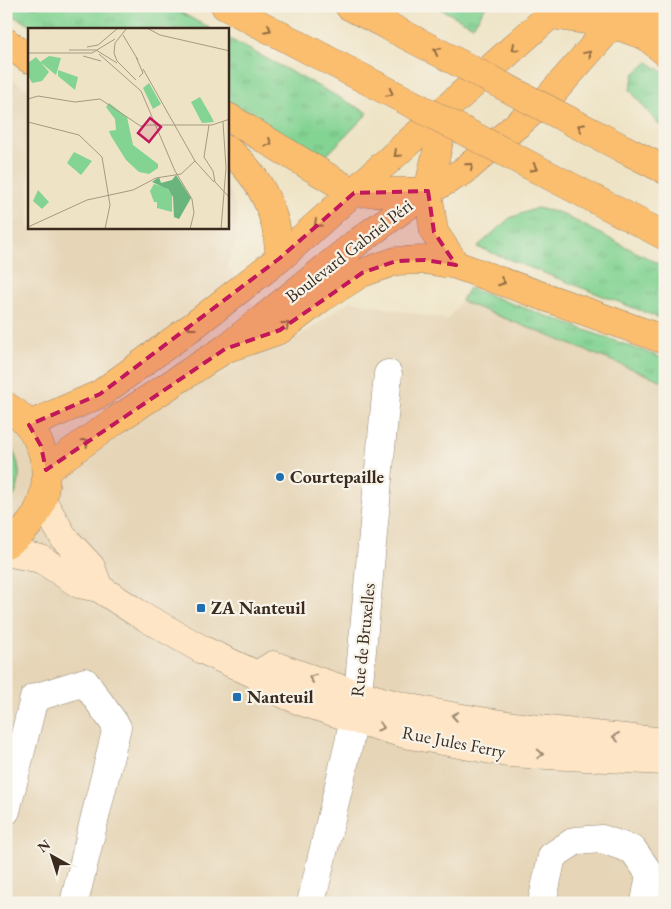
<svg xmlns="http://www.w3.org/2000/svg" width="671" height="909" font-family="'EB Garamond',serif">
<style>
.built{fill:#e6d5b7}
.grass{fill:url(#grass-tufts);stroke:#5f7e58}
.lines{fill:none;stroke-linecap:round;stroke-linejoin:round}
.street-casing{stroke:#948672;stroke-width:29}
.secondary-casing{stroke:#948672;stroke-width:29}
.primary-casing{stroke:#948672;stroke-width:29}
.highway-casing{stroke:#948672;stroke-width:29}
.street{stroke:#fff;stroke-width:28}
.secondary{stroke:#fde5c5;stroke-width:28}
.primary{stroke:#fbbd6e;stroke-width:28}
.highway{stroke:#fbbd6e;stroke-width:28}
.highway-bridge-casing{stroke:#948672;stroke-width:29;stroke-linecap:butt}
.highway-bridge{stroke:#fbbd6e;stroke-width:28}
.oneway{stroke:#916c42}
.oneway2{stroke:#9c8872}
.marked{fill:#c2185b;fill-opacity:0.2;stroke:#c2185b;stroke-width:4;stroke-dasharray:10 6;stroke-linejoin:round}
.poi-dot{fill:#1f6fb2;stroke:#f7f3e8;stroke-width:2}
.labels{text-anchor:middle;stroke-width:4.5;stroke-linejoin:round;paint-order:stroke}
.street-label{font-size:18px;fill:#3b2a1e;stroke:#f7f3e8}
.poi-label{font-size:18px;font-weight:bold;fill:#3b2a1e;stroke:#f7f3e8;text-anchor:start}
.inset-road{fill:none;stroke:#a69982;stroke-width:1}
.view{fill:#c2185b;fill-opacity:0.15;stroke:#c2185b;stroke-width:2.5}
.inset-edge{fill:none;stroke:#3b2a1e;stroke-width:2.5}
</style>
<defs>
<pattern id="grass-tufts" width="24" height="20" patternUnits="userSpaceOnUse" patternTransform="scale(1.25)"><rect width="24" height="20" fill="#83d393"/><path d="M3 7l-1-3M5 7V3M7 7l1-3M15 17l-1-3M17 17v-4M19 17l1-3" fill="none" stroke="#72b57e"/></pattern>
</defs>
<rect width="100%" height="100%" fill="#f7f3e8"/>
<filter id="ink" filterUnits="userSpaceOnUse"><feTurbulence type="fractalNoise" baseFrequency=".02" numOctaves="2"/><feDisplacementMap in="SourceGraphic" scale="10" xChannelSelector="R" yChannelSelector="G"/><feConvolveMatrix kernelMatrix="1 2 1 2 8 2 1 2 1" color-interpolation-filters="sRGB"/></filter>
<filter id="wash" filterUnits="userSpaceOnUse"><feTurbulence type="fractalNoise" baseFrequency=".0096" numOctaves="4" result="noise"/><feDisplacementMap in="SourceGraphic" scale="20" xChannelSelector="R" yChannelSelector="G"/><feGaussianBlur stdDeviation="1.12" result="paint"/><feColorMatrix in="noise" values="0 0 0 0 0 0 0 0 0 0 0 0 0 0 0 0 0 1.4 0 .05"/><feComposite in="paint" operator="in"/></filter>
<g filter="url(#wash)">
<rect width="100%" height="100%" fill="#eee3c5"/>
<path class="built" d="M6,75L29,90V228H228V188L231,193L237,215L235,245L227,265L282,349L350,301L448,320L469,288L665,367V903H6Z"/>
<path class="grass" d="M6,6H169L211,29H43L29,24L6,13Z
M435,6H486L473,26Z
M228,38L368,113L322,160L228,100Z
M648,62L665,73V127L658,124L630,90L634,74Z
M537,208L560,213L665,267V320L477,247L510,218Z
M469,288L665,359V382L461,301Z
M6,440C23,462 24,487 6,508Z"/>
</g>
<g filter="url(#ink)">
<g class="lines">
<defs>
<path id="street" d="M6,811L34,698L85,682L117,727L74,903
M311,903L349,743L358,693L388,374
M542,903L552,856L575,841L602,839L633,850L650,874L645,903"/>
<path id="secondary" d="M42,500L64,538L91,567L99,588
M6,552L41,559L79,584L99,588L136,612L203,650L257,675L265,686L300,701L354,719L405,734L508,753L665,761
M257,675L273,665C318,681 364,698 411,708C495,727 580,733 665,742"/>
<path id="primary" d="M551,15L612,24
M428,191L446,110
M354,193L428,191
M6,406C58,436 60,514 6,544
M29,425L100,394L193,326L280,258L560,6
M46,470L116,420L225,349L355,244L428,191L464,171L548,98L629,6"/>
<path id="highway" d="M225,6L347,70
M349,6L384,24
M645,6L654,23L665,32
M612,24L646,36L665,52
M6,42L29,59
M228,117L354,193
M624,149L665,170
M228,150C250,168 266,192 274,220C278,231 278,245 280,258
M428,191L434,232L456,265
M579,191L665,236
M225,349L280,330L320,299L362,273L396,261L425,260L456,265L665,340"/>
</defs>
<use href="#street" class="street-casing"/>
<use href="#secondary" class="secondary-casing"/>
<use href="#primary" class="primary-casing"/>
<use href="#highway" class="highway-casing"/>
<use href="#street" class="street"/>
<use href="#secondary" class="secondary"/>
<use href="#primary" class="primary"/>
<use href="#highway" class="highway"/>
<defs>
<path id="highway-bridge" d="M384,24L624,149
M347,70L579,191"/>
</defs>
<use href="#highway-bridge" class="highway-bridge-casing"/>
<use href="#highway-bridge" class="highway-bridge"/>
</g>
<defs><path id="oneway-chevron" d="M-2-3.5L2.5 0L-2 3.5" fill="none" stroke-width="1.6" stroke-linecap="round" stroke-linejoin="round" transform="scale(1.25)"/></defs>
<g class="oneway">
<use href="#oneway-chevron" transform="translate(268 29) rotate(28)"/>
<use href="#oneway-chevron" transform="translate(515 48) rotate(138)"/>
<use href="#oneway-chevron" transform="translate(437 51) rotate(-152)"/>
<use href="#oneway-chevron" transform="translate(588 54) rotate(-50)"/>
<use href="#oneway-chevron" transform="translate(390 93) rotate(27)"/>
<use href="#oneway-chevron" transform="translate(581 127) rotate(-152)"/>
<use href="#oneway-chevron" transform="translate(269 143) rotate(31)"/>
<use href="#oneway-chevron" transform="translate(397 154) rotate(138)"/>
<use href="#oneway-chevron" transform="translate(470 166) rotate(-41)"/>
<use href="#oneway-chevron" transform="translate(534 168) rotate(27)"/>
<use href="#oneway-chevron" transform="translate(317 224) rotate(138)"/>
<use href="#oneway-chevron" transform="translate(502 282) rotate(20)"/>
<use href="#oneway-chevron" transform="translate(286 325) rotate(-36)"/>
<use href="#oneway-chevron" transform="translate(191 327) rotate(143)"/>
<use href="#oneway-chevron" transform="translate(86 442) rotate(-36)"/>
</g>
<g class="oneway2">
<use href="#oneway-chevron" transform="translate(312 678) rotate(-162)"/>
<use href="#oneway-chevron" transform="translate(455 716) rotate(-170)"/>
<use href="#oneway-chevron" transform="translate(381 727) rotate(16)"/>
<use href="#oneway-chevron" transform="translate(616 737) rotate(-174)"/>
<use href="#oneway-chevron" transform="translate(540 754) rotate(3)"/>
</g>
</g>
<path class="marked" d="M428,191L434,232L456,265L425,260L396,261L362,273L280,330L225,349L46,470L41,446L29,425L100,394L280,258L354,193Z"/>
<g class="poi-dot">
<circle cx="280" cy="477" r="5"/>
<rect x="196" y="603" width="10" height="10" rx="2.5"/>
<rect x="232" y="692" width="10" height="10" rx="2.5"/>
</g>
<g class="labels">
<g class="street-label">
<text transform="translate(349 251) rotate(-38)" y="6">Boulevard Gabriel Péri</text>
<text transform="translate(363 640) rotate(-84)" y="6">Rue de Bruxelles</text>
<text transform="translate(454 742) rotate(11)" y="6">Rue Jules Ferry</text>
</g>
<g class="poi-label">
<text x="290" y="483">Courtepaille</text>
<text x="211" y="614">ZA Nanteuil</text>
<text x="247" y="703">Nanteuil</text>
</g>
</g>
<g transform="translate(28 28)">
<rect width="201" height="201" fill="#eee3c5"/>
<path d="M81,75L99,89L105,117L130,136V140L121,146L111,144L98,132L83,108L81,103L88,102L87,91L78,79ZM46,124L64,133L53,147L39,135ZM126,156L138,159L144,167V184L129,180V174H126L122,163Z" fill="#83d393"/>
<path d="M148,147L163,170L151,191L146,189L145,169L140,161L124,154L131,149L133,155L144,152Z" fill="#6ab57d"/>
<path d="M8,29L21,44L14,53L4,55L0,47V35ZM121,55L133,76L125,81L115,60ZM172,69L183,88L186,94L174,95L163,74Z" fill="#83d393"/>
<path d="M21,28L33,30L28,47L12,34ZM30,42L50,49L47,62L30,48Z" fill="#83d393"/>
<path d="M10,162L21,174L14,181L5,173Z" fill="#83d393"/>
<path class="inset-road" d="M99,0L87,15L86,25L89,33L108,52M119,0L132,7L202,23M95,7L110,32M59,19L70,17L90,0M41,22H68L89,35M0,25H64L87,11M71,26L113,63L147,143L164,171L166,185L162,201M55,28L73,33M108,29L115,45L111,49M115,41L167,133L186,154M0,71L10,68L47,74L72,71L114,99L117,97L113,98M0,94L51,107L74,129L82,177L77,201M117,97H184L202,91M181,97L176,129L185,143L187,154M187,154L202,170M0,199L59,172L105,162L128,150L153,146L167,133M193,201L198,140L195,94"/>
<path class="view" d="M122,90L133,99L121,114L110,105Z"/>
<rect width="201" height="201" class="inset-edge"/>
</g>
<rect width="671" height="909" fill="none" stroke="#f7f3e8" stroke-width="25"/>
<g transform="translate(52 856) rotate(321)" stroke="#f7f3e8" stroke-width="4" paint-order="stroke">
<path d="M0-4L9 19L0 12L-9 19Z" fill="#3b2a1e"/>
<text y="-8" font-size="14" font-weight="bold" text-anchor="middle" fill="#3b2a1e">N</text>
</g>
</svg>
